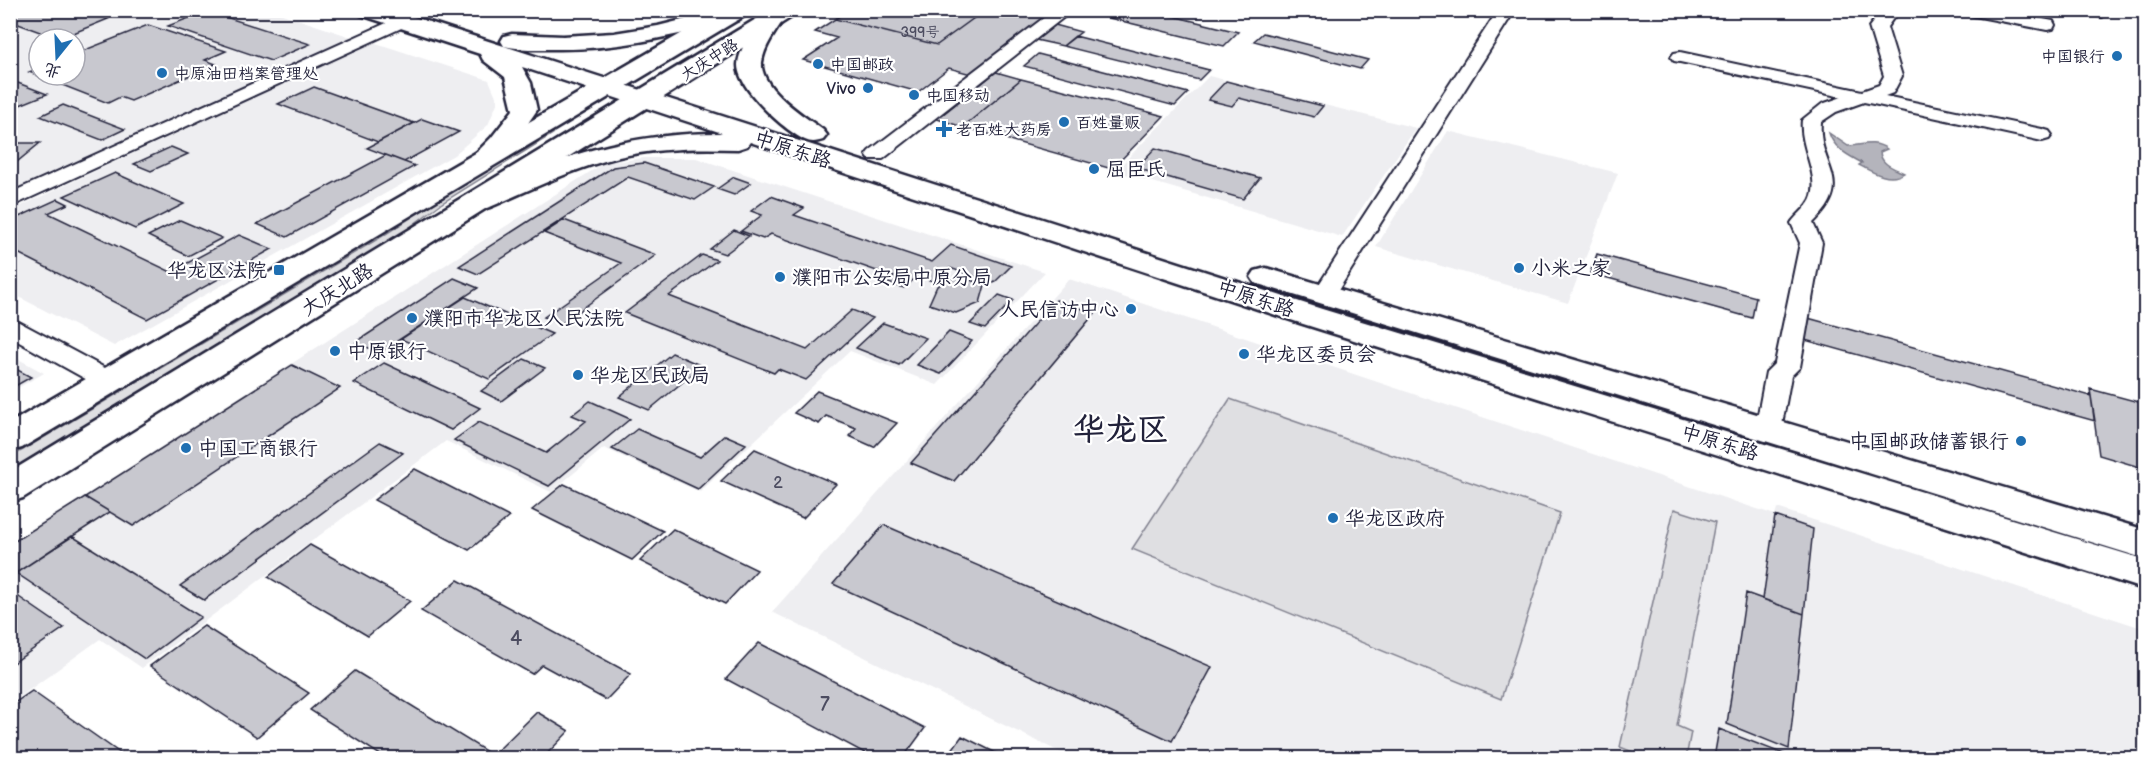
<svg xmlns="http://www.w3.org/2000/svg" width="2156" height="769" font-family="'Balsamiq Sans','LXGW WenKai TC',sans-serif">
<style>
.built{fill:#eeeef1;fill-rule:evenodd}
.green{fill:#dfdfe2;stroke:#80808e;stroke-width:1.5}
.water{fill:#b4b4bc;stroke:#7a7a88;stroke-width:1.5}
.building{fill:#c8c8cf;stroke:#22223b;stroke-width:1.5}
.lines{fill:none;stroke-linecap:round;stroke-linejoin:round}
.street-casing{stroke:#22223b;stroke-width:4}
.secondary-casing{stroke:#22223b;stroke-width:5}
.primary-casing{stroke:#22223b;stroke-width:5}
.street{fill:#fff;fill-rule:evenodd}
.secondary{fill:#fff;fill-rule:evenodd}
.primary{fill:#fff;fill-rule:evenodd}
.poi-dot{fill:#1f6fb2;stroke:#fff;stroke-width:2}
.labels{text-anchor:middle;stroke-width:4.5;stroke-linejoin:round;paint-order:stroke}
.far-number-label{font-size:14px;fill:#4c4c60}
.far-poi-label{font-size:16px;fill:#22223b;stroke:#fff;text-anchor:start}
.far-street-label{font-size:16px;fill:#22223b;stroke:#fff}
.number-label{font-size:16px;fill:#4c4c60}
.street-label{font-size:20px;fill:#22223b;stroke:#fff}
.poi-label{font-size:20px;fill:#22223b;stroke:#fff;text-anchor:start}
.near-number-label{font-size:20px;fill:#4c4c60}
.town-label{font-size:32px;font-weight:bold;fill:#22223b;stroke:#fff}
</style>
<rect width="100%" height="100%" fill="#fff"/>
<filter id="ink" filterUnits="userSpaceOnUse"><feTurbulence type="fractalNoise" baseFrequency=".0167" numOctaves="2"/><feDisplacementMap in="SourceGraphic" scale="12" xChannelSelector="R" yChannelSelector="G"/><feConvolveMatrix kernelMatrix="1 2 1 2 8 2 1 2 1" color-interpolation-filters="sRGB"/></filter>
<g filter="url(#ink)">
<path class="built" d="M10,11H273L354,38L11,194ZM39,39H75V75H39Z
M373,42L489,80L498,101L488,125L454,155L114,346L11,293L10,211Z
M1209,76L1416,128L1342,237L1115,171Z
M1448,131L1618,173L1568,303L1376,247Z
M644,158H696L1045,272L937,385L850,351L700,492L604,448L551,492L446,441L142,668L100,639L11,703V544L604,163Z
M1069,279L1775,515L1777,508L2145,629V758H1072L772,612Z
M11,355L44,373L11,392Z"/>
<path class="green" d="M554,133L442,203L394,239L11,470V457L381,237L455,189Z
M1230,399L1560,513L1501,699L1132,549Z
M1674,509L1715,522L1677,726L1691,732L1686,758H1648L1620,747Z"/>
<path class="water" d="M1829,133L1848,146C1862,145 1875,140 1887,149L1880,152C1881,165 1894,168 1904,173C1890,183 1872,172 1859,165L1862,163C1848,155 1834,149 1829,133Z"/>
<path class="building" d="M10,10H83L108,19L59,39L10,21Z
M849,10H985L937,45L835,19Z
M849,10H1054L971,74L949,68L918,92L803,60L837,38L815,32Z
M1107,10H1148L1238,32L1224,46L1101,16Z
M207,11L310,44L271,61L168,26Z
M148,25L226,51L205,60L216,64L131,101L120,97L108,103L29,72L39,68V75H75V54Z
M1055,25L1081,32L1063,46L1036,40Z
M1263,33L1368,60L1360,69L1254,41Z
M1075,36L1209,70L1199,80L1063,46Z
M1038,54L1188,93L1175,106L1024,66Z
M996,72L1021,79L963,127L937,119Z
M1021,79L1164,116L1112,169L963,127Z
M10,80L47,94L20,105L10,101Z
M1226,81L1323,106L1314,117L1239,98L1232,106L1208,100Z
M314,87L414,123L378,142L278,104Z
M63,105L125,129L102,140L40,116Z
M422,119L459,132L404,162L367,148Z
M10,143H40L12,166H10Z
M171,147L188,154L151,171L134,164Z
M1155,148L1260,178L1243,199L1136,168Z
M386,155L415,166L287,237L257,224Z
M644,163L714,187L695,200L628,177L478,274L459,266L613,167Z
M115,173L184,204L135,229L64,196Z
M734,177L751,183L734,195L717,189Z
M771,196L804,208L794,215L932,262L951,245L1011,266L994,283L950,268L935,282L918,276L904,288L888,283L894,277L771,234L763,239L741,231L762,215L751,211Z
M58,199L68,204L48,213L171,272L239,235L272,249L147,319L10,249V221Z
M180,220L222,238L188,256L148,236Z
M564,220L656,255L561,324L544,317L621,263L544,233Z
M734,230L749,236L725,254L710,249Z
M1597,254L1756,297L1752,318L1590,273Z
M702,255L717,260L669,296L807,350L852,310L873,318L806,380L778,369L774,373L625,313Z
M958,276L985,285L980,303L956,313L929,304L937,286Z
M454,278L478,288L379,353L356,342Z
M999,295L1013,300L985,329L970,324Z
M465,297L552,334L489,379L401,339Z
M1056,300L1095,313L954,481L911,463Z
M1808,318L2091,396L2095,421L1805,340Z
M883,323L926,338L899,365L856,348Z
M949,332L972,341L941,374L917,365Z
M672,353L702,366L649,410L619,397Z
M524,359L545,368L501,401L481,391Z
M384,363L480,408L451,430L354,383Z
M292,365L340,388L133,526L85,497Z
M10,367H12L31,377L10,389Z
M2090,389L2146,404V469L2099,455Z
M817,391L897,423L874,447L849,436L856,428L826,416L819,424L794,413Z
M590,401L630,419L549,486L454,440L479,422L546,453L586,421L572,415Z
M637,429L700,457L725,435L746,444L698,489L612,449Z
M380,442L403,453L204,600L180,586Z
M755,449L836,484L803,518L721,481Z
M415,469L509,517L469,550L374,500Z
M564,484L663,531L632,560L532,510Z
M85,497L110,512L16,573L10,569V544Z
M1775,516L1813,529L1804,614L1763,599Z
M884,525L1212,667L1172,741L833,584Z
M673,529L757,570L725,604L640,561Z
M72,536L201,617L145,659L16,573Z
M310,545L410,601L368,636L268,577Z
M458,580L631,674L606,700L542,665L532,674L421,611Z
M1746,593L1804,614L1789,749L1727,724Z
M16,595L64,628L10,665V599Z
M204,626L309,693L257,737L150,666Z
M759,643L925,728L903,758H874L726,679Z
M355,671L489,753L483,758H385L310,710Z
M32,691L127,758H10V706Z
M537,712L569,731L543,758H490Z
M1719,729L1794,758H1714Z
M962,736L1006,758H946Z"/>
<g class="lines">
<defs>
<path id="street" d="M1054,10H1073L883,159H869L866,155L869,151Z
M1498,10H1515L1332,300L1324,302L1316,300L1312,295Z
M1882,10H1899L1887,27L1902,76L1893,93L1885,96L2042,129L2049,131L2052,135L2049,139L2042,141L1864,102L1836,112L1821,122C1817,167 1857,181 1813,223L1822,243L1800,367L1791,376L1781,430L1777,437L1768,439L1759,437L1755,430L1766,372L1775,363L1800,243L1791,223C1797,214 1809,207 1812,196C1819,174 1799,146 1802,120L1822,104L1842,97L1680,62L1674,61L1671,57L1674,53L1680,52L1862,91L1879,85L1884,76L1869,27Z
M1961,10H1998L2053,21L2055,25L2053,29L2047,30L1969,15Z
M2087,10H2109L2110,12L2102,17L2089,14Z
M402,16L408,17L410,21L408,25L10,207V193Z
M10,319L19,322L118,375L122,381L118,387L109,389L100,387L10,337Z"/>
<path id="secondary" d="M722,10H748L746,15L22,448L10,451V423Z
M771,10H797L795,15L23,498L10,502V472Z"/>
<path id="primary" d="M359,10H392L1322,309L2146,560V590L1300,323L750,142L747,146L738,149C698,148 658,148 619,157C574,168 532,189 490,207L480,209L470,207L466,201L470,195C561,157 622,133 722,133L522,67L531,83L537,110C525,127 506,159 488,169C481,173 475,171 469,170L465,164L491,138L513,110L505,77L483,60L480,54L361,15Z
M722,10H738L741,15L738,20C677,35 618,50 555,49C538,49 520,50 504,46L501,41L504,36L512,34L563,36L614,33L658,26Z
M772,13L780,15L783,20C775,33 764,47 762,62C759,88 804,116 823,130L827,135L823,140C817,142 811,143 805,140C784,130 738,89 738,65C739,47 755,29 764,15Z
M1266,268L2146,530V559L1255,283L1251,277L1255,271Z"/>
</defs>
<use href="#street" class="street-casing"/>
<use href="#secondary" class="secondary-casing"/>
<use href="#primary" class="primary-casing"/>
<use href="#street" class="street"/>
<use href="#secondary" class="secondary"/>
<use href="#primary" class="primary"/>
</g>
</g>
<g class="poi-dot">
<circle cx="2117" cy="56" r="6"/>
<circle cx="818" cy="64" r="6"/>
<circle cx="162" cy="73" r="6"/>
<circle cx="868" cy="88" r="6"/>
<circle cx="914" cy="95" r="6"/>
<circle cx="1064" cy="122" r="6"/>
<path d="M941 120h6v6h6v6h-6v6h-6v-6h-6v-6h6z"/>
<circle cx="1094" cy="169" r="6"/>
<circle cx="1519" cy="268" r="6"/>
<rect x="273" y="264" width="12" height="12" rx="3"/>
<circle cx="780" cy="277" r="6"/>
<circle cx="1131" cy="309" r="6"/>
<circle cx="412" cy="318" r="6"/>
<circle cx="335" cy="351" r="6"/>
<circle cx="1244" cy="354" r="6"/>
<circle cx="578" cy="375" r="6"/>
<circle cx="2021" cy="441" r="6"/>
<circle cx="186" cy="448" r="6"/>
<circle cx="1333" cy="518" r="6"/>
</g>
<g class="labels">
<g class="far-number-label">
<text x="920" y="37">399号</text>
</g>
<g class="far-poi-label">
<text x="2105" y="62" text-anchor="end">中国银行</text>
<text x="830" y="70">中国邮政</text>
<text x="174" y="79">中原油田档案管理处</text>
<text x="856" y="94" text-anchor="end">Vivo</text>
<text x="926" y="101">中国移动</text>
<text x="1076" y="128">百姓量贩</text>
<text x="956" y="135">老百姓大药房</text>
</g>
<g class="far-street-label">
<text transform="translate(709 59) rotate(-32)" y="6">大庆中路</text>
</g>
<g class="number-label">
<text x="778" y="488">2</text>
</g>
<g class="street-label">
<text transform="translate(793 149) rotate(18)" y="7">中原东路</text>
<text transform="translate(337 289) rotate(-32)" y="7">大庆北路</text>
<text transform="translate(1256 298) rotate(18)" y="7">中原东路</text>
<text transform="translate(1720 442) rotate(17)" y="7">中原东路</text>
</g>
<g class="poi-label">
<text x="1106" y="176">屈臣氏</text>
<text x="1531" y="275">小米之家</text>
<text x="267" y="277" text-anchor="end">华龙区法院</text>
<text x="792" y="284">濮阳市公安局中原分局</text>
<text x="1119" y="316" text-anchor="end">人民信访中心</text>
<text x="424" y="325">濮阳市华龙区人民法院</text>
<text x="347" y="358">中原银行</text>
<text x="1256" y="361">华龙区委员会</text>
<text x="590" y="382">华龙区民政局</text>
<text x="2009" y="448" text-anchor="end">中国邮政储蓄银行</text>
<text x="198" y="455">中国工商银行</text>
<text x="1345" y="525">华龙区政府</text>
</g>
<g class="near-number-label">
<text x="516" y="645">4</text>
<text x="825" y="711">7</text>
</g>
<g class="town-label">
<text x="1121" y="440">华龙区</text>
</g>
</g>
<rect width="2156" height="769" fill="none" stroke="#fff" stroke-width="36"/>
<rect x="18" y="18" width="2120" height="733" fill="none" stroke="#22223b" stroke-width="2" filter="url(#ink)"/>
<g transform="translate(57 57) rotate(198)"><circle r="28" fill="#ffffff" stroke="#a7a7b1" stroke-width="1.5"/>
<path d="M0-4.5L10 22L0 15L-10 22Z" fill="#1f6fb2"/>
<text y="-9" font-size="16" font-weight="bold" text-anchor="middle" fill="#22223b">北</text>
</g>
</svg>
